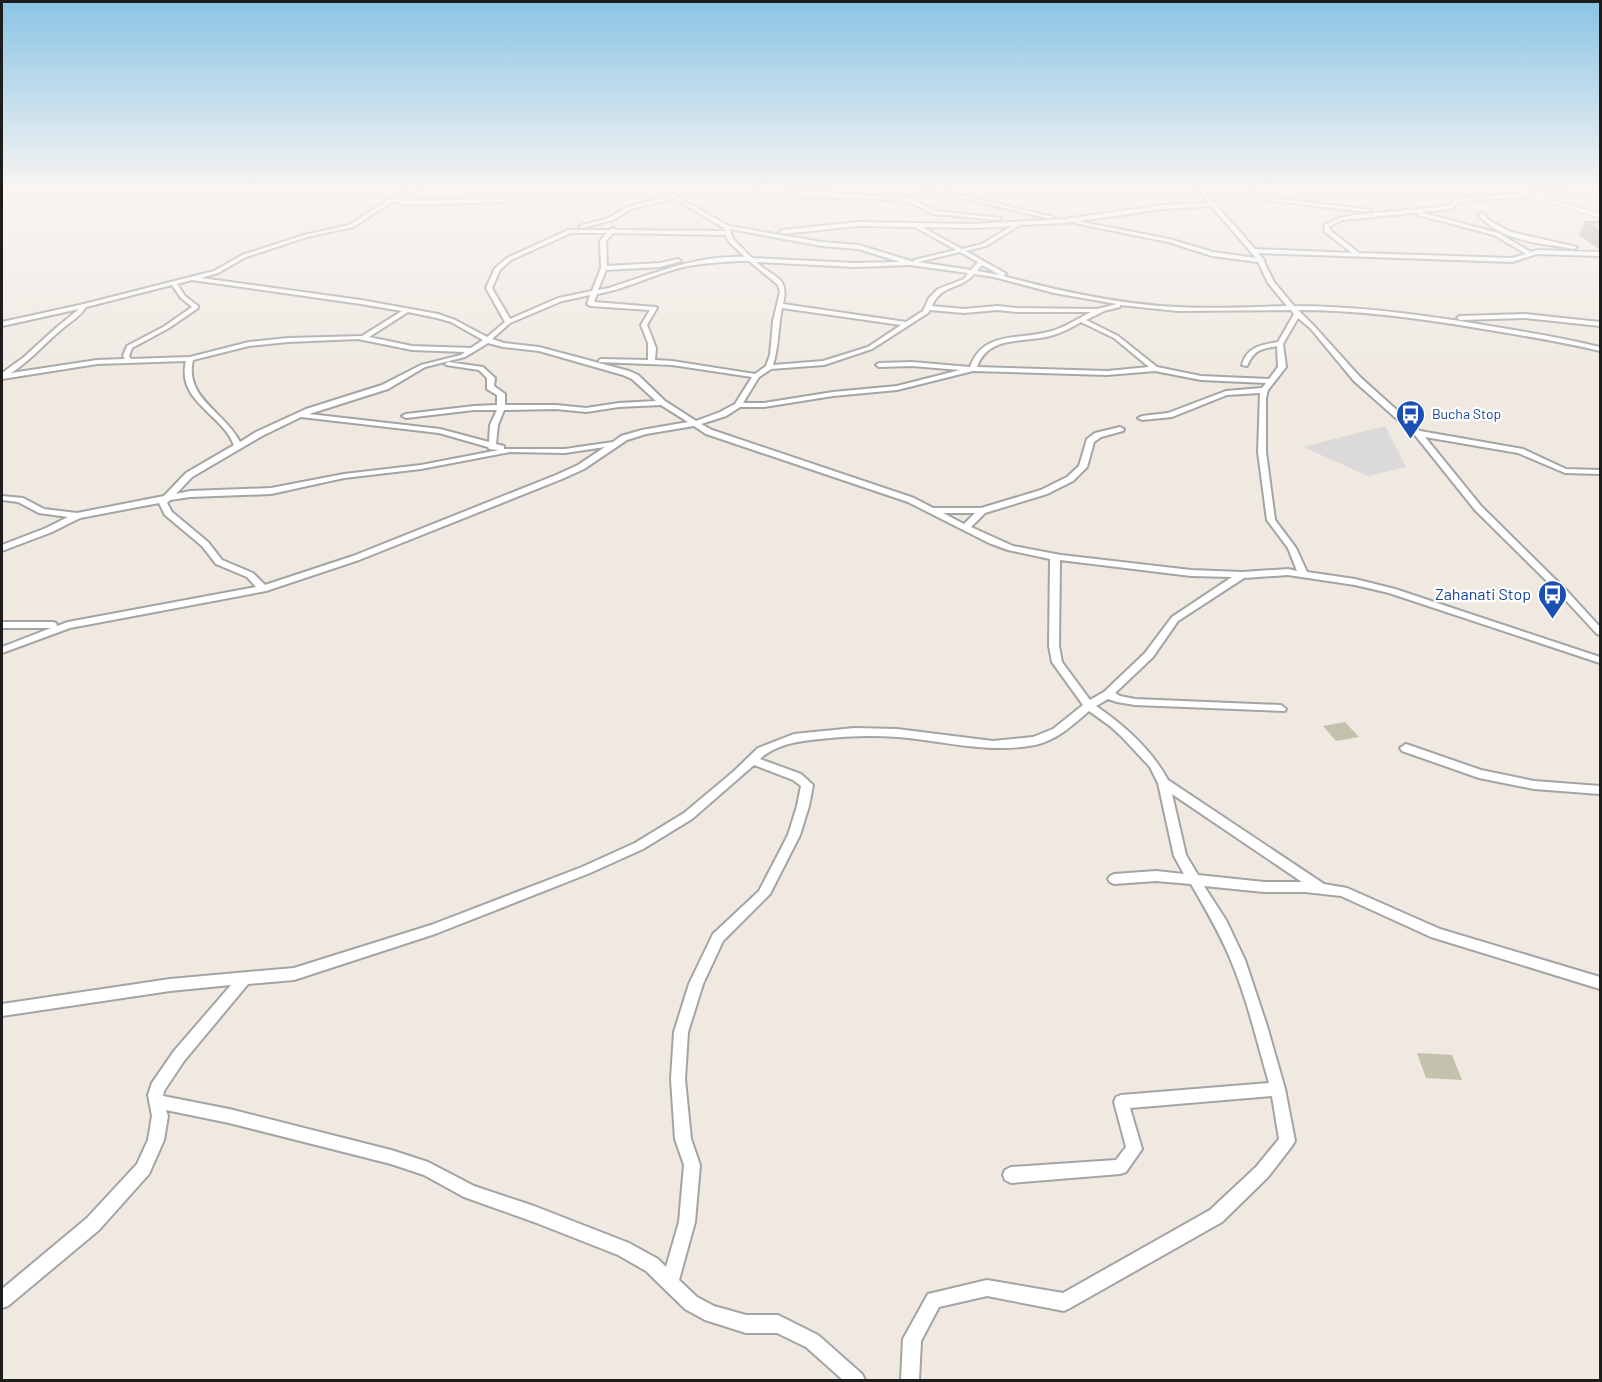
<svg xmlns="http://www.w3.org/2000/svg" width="1602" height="1382" font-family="Barlow,sans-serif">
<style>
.residential{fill:#dbd9da}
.construction{fill:#c4c1ac}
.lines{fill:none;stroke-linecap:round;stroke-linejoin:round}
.minor-casing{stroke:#a4a4a4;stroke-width:4}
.tertiary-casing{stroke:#a4a4a4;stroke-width:2}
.minor{fill:#fff;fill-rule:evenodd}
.tertiary{fill:#fff;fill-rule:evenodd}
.wall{fill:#b2a5a0}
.building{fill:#cfc0ba;stroke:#918682;stroke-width:1.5}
.labels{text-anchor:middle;stroke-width:4.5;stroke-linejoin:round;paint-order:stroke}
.far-transit-label{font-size:14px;fill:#164399;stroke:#fff;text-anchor:start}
.transit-label{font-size:16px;fill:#164399;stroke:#fff;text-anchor:end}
</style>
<rect width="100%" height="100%" fill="#efe9e1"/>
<path class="residential" d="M1385,426L1406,467L1368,476L1303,447Z"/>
<path class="construction" d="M1345,722L1359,737L1336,741L1323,726Z
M1417,1053L1452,1055L1462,1080L1426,1078Z"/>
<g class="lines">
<defs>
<path id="minor" d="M413,189H420L401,198L404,201L504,198L507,200L504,202L414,205L401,204L396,200L353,227L307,237L246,257L218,273L201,278L361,300L438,314L455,320L487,337L505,322L486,288L495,268L507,258L568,230H610L613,228L616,230L725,231L724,228L674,198L631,209L613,220L582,228L579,226L609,218L627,207L671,196L666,189H671L679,198L729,226L822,242L859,245L914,262V260L956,250L915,227L858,226L782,234L779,232L782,230L858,222L973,224L1065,219L1164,205L1209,203L1198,189H1246L1273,198L1371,210L1368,212L1272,201L1243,192L1204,191L1255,249L1352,253L1325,232L1324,225L1339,218L1354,215L1450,206L1454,200L1465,197L1600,189V192L1465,201L1458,202L1452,209L1354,219L1342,220L1329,227L1330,230L1359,253L1512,258L1526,254L1494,235L1418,215L1420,212L1498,233L1531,252L1537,250L1600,252V256L1537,254L1512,262L1258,253L1265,261L1264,262L1274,282L1294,306C1356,306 1417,314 1478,324C1519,331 1560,337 1600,347V351C1559,341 1519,335 1477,328C1418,318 1358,310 1298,310L1315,327L1360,377L1420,431L1523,449L1566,469L1600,470V474L1565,473L1518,453L1425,437L1481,506L1567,591L1600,627V635L1597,634L1561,595L1475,510L1415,435L1354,381L1311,329L1298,318L1283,344L1286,367L1268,390L1266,398V452L1275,520L1296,548L1307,572L1355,579L1395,589L1600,657V663L1389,593L1355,585L1288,575L1244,578L1178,621L1153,657L1115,693L1120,696L1135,699L1281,705L1286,709L1285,711L1135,705L1117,702L1108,699L1096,706C1125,726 1151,749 1168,780L1324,884L1347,888L1440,929L1600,977V989L1431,937L1341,896L1305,892H1264L1204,886L1226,920L1245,960L1267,1026L1285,1089L1295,1141L1292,1146L1268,1177L1222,1222L1070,1308L1064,1311L987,1296L939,1307L921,1341L919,1380H901L903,1339L928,1294L987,1280L1063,1293L1210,1210L1256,1167L1279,1139L1272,1096L1130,1108L1142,1149L1126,1172L1120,1174L1011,1183L1005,1180L1003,1175L1005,1170L1011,1167L1116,1160L1126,1147L1114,1102L1116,1097L1121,1095L1269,1083C1257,1042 1247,998 1230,958C1219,932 1205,908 1191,884L1156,881L1114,884L1110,882L1108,879L1110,876L1114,874L1156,871L1184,874L1174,856L1158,783L1150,767L1121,736L1110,726L1089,711C1073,725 1057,740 1035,745C989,754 944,741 898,737C872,735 846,736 820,739C800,741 776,744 760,759L801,774L813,785L809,806L800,835L770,894L723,941L703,984L688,1032L685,1079L691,1139L700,1165L695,1222L679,1280L697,1297L714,1306L746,1315H778L818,1335L862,1374L865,1380H843L806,1347L777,1333H746L705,1320L685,1309L646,1271L618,1255L534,1222L464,1197L424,1175L391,1164L229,1123L166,1110L168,1116L164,1140L149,1174L99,1230L8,1306L2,1308V1289L87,1218L137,1164L148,1140L152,1116L148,1095L152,1083L174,1051L231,985L170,991L2,1016V1004L170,979L294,968L431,925L582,867L635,843L684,813L733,772L758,748L794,734L854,728L897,729L993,741L1033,737L1053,729L1083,705L1052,662L1049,646L1050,559L1008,550L989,543L908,502L706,434L694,426L646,434L627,440L584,469L562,479L359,560L266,591L70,628L2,653V647L51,628H2V622H53L56,623L57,626L68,622L256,587L247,577L216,564L202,546L165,515L159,503L80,518L52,532L2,551V545L46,528L68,517L39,513L18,502L2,500V496L23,498L44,509L77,513L164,496L186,473L234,445C231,439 229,434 224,429C206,407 178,394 186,361L97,364L2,379V373L24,357L57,327L79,309L2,326V322L84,304L214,271L242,255L304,235L349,225L388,200ZM1211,206L1256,258L1213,252L1169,239L1077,221L1074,223L1168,242L1212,256L1258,262L1268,283L1287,306C1250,307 1213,309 1176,307C1118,304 1060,291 1003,276L1006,274L1005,273L966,251L986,246L1020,225L1065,223L1164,209ZM1012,226L982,244L962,249L922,227L973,228ZM730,229L822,246L858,249L900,262L855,263L752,258L733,239ZM571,233H607L600,241L601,268L592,291L558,298L510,319L492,288L500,270L511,260ZM613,233L726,235L728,241L745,257C697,255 653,274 609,288L598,290L606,270L660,267L681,261L678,259L660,263L607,266L606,241ZM960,252L978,262L971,270L918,262ZM740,261H749L778,285L780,292L773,321L770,355L766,366L755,374L672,361L655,360L656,348L647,325L657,308L656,307L594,302L597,294C627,289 654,274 683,267C702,263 721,262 740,261ZM756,262L855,267L910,265L968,273L964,279L938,289L929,298L923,311L906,322L783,304C790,276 773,278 756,262ZM982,265L1000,275L977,271ZM974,274L994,277L1054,293L1117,304L1097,309L1017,308L997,306L964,309L932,306C941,284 961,290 974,274ZM192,280L361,304L402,311L362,336L288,338L249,342L190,357L131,359L129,356L132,348L169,328L198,308V306L185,296L177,284ZM172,285L181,298L192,307L165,326L127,346L123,356L125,359L97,360L11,373C30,361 44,344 62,329C70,322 80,317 86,307ZM590,295L587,304L590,306L650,310L641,325L648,343V360L601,359L599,360V362L672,365L752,377L735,404L720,412L696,421L665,401L638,375L629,371L539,347L504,343L492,339L510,323L562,301ZM1120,305L1178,311L1291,310L1294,314L1278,342C1261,345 1247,347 1242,365L1247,366C1254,350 1260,349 1277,346L1278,367L1269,379L1201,376L1157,367L1118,336L1086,320L1104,311L1120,307ZM782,308L901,325L868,347L823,361L773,365C779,346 778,327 782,308ZM930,310L964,313L997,310L1017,312H1091C1077,319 1063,329 1048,332C1018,340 983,331 970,367L912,362L879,363L876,365L879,367L912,366L960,370L897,386L833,392L764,403H743L759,377L771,369L824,365L872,349L928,313ZM408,312L437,318L451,322L483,340L471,348L412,346L369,337ZM1081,322L1114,338L1149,367L1107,371L977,367C988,335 1023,343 1050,336C1061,333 1071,328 1081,322ZM358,339L412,350L465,352L461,355L421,365L382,385L306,409L256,432L240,442C225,412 184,398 193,360L249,346L288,342ZM488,343L503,347L539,351L623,375L632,379L656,401L619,403L586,408L556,405H505V394L494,386L495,378L483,367L448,362L445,364L446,365L479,370L487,378V389L497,395V405L474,406L406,414L402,416L406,418L474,410H497L490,425L489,442L440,429L309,414L388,389L425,367L465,357ZM973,371L1107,375L1155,371L1201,380L1266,383L1262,388L1226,391L1168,413L1142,416L1138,418L1142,420L1172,417L1227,395L1260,393L1258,452L1267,520L1288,548L1297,571L1288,569L1242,572L1191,570L1061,555L1013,546L971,527L985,513L1047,494L1073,481L1087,467L1094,442L1101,437L1123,431L1124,429L1120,427L1095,433L1087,439L1079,466L1067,477L1041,490L981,508H933L914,498L712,430L701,424L726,416L740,407H764L833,396L897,390ZM661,405L688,422L642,430L621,436L613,442L565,449H504V446L496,444L498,425L504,410L556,409L586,412L619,407ZM301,417L439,433L488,447L489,449L499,450L421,465L344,474L271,488L190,491L176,494L192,477L262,436ZM605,447L578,465L556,475L353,556L265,585L253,573L222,560L208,542L172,512L167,503L170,500L190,497L271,494L344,478L421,469L510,452L565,453ZM943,513H975L964,524ZM1060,560L1191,576L1232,577L1172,617L1145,653L1104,692L1090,700L1062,662L1059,646ZM754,765L793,780L801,786L797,806L788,835L759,891L713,934L689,984L674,1032L671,1079L675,1139L684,1165L679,1222L666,1267L658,1259L629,1243L534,1206L474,1186L428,1162L391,1150L229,1109L163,1096L164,1091L184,1061L248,984L294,980L435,934L590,873L643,849L692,819ZM1172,794L1302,882H1264L1198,875L1186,855Z
M752,189L908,197L935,211L1001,218L998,220L934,214L907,201L763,194Z
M925,189H935L1053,217L1050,219Z
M1482,213L1490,221L1511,232L1577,247L1574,249C1543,243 1500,242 1479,215Z
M1525,314L1600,322V326L1525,318L1460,320L1457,318L1460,316Z
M1406,744L1481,770L1534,781L1600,786V794L1534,789L1479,778L1402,751L1400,748Z"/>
<path id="tertiary" d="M1506,189H1517L1600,214V218Z"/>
</defs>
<use href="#minor" class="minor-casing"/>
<use href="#tertiary" class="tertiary-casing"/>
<use href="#minor" class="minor"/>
<use href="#tertiary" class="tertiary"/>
</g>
<path class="wall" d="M1585,222H1600V250L1579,235Z"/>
<path class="building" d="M1585,222H1600V233Z"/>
<linearGradient id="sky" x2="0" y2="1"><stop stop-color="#8ac4e5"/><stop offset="0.49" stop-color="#f8f5f2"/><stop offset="1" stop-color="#f8f5f2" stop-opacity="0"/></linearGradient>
<rect width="1602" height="383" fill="url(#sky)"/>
<defs>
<symbol id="bus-pin" viewBox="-11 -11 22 30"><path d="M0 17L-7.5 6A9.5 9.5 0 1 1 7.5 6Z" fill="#1a4fb4" stroke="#fff"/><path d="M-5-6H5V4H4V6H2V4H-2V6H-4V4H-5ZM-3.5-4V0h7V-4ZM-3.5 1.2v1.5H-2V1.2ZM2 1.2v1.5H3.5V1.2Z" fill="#fff"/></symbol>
</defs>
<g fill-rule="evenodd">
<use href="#bus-pin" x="1394" y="398" width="33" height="45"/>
<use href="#bus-pin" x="1536" y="578" width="33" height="45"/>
</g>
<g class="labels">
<g class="far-transit-label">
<text x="1432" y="419">Bucha Stop</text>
</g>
<g class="transit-label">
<text x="1531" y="600">Zahanati Stop</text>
</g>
</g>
<rect width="1602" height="1382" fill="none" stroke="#1d1d1d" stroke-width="6"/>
</svg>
